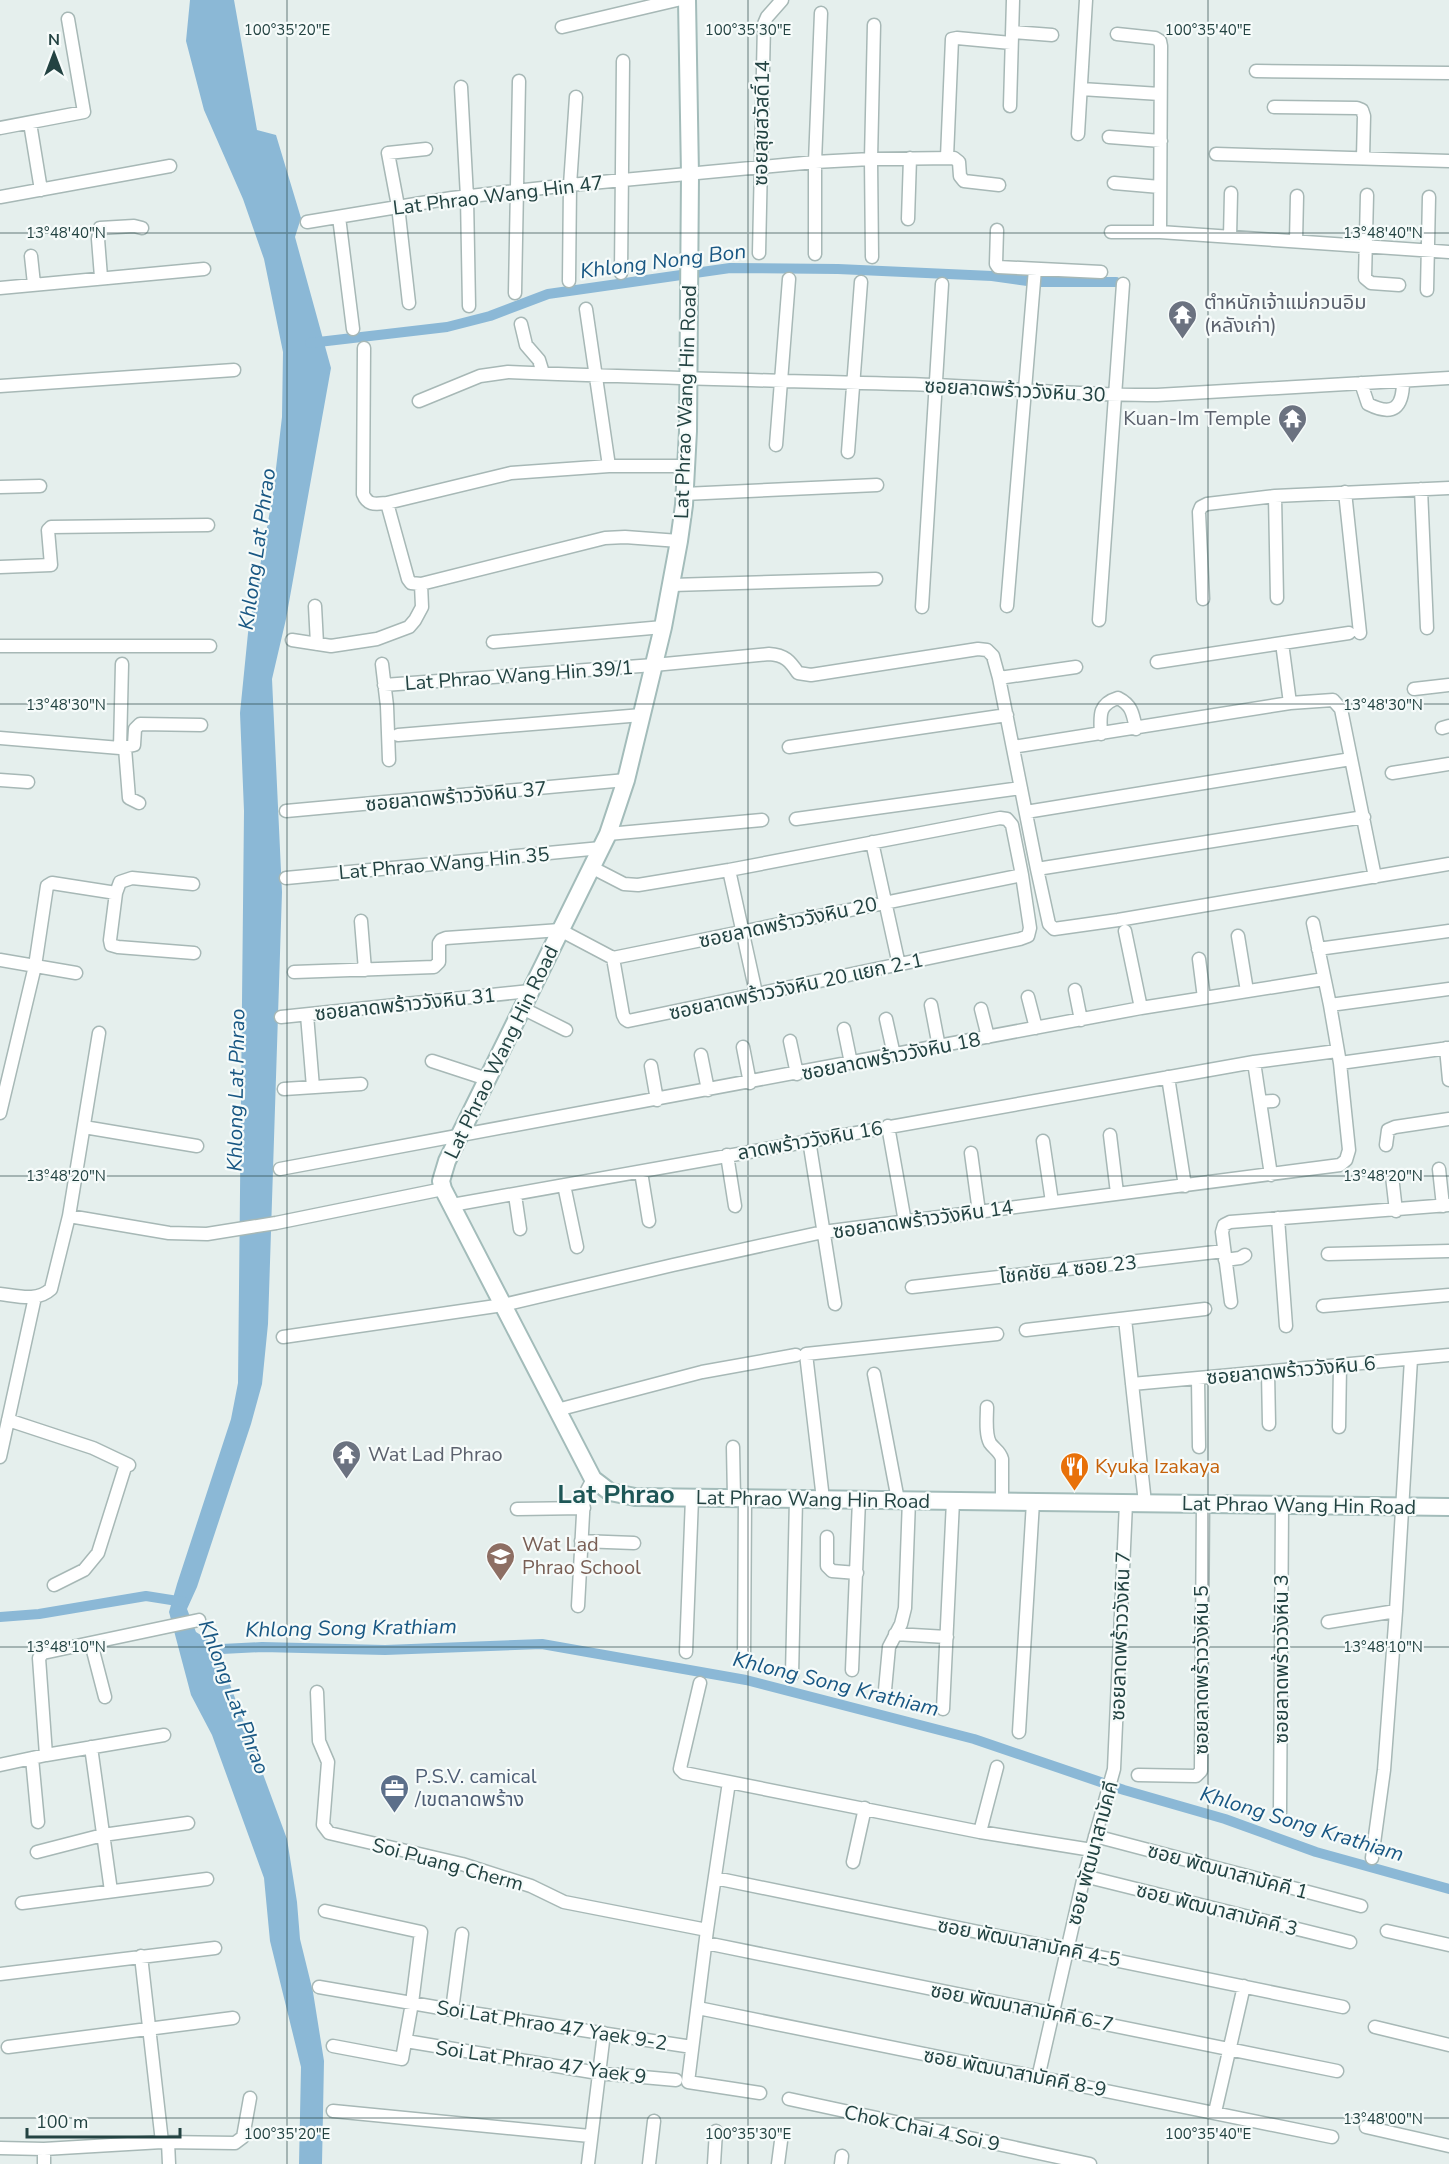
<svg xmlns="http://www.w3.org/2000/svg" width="1449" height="2164" font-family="'Nunito Sans','Noto Sans Thai',sans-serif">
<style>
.water{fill:#8bb8d6}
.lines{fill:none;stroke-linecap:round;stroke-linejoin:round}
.canal{stroke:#8bb8d6;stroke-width:10}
.street-casing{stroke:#a7b8b6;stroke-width:15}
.secondary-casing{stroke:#a3bcba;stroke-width:20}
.street{stroke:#fff;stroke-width:12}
.secondary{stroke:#fff;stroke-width:16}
.ticks{fill:none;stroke:#234342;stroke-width:1.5;stroke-opacity:0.45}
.labels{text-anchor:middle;stroke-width:4.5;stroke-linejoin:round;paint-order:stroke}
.street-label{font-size:20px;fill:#234342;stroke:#f6fbfa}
.worship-label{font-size:20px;fill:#5b616d;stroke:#f6fbfa;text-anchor:start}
.food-label{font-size:20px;fill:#c56008;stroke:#f6fbfa;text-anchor:start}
.education-label{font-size:20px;fill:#785e54;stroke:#f6fbfa;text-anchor:start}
.service-label{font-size:20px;fill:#4e5e75;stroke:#f6fbfa;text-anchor:start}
.water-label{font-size:21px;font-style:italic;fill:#185783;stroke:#f6fbfa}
.district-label{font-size:26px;font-weight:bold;fill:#1d5656;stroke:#f6fbfa}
.ticks-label{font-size:15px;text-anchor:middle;fill:#234342;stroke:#f6fbfa;stroke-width:4.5;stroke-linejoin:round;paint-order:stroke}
</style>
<rect width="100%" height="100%" fill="#e5efed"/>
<path class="water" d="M190,0H234L257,130L276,135L301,218L295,237L331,368L286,619L272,679L282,892L268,1324L262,1384L251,1424L197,1587L187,1609L196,1632L215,1644L287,1839L297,1902L300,1939L313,1992L324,2061L322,2164H299L301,2067L270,1941L264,1878L212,1735L191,1695L169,1612L177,1584L231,1419L238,1383L244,811L240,713L248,633L273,494L282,417L283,352L264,259L243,199L204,110L186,41Z"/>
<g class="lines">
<path class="canal" d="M310,343L447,327L490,316L548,294L730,268L838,269L992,276L1035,282H1116
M0,1617L39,1614L146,1596L184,1602
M202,1650L262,1647L385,1650L542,1644L746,1680L974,1739L1124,1790L1225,1819L1316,1852L1449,1889"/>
<defs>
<path id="street" d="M562,27L677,0
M1012,32L1052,35
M1117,34L1155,38L1160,41L1161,46L1160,232
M1256,71L1449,73
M461,87L467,197L469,306
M1081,89L1160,94
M1010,106L1013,0
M1274,107L1357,108L1362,110L1364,116L1363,158
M30,123L41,190
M0,128L84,112L68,19
M1078,134L1086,0
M1109,137L1161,141
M1216,154L1449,161
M947,157L952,39L957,38L1011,43
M1114,183L1160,187
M1367,195L1365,278L1371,283L1399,285
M0,197L170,166
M339,217L353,329
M908,219L910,158
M307,222L452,198L570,185L815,162L871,159L954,158L959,162L960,176L964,181L999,185
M997,230L996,264L998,267L1101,272
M1111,232H1160L1449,252
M1230,237L1231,193
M1296,241L1297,196
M759,253L764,24L767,17L782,0
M815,254V162L821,13
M31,256L34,284
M872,257L871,159L874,25
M621,273L623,61
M101,277L98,239L100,228L134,226L142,228
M569,281L570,185L576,97
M0,288L204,269
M1427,290L1429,197
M515,293L519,81
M409,303L398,206L388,153L426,149
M586,309L609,466
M521,324L526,345L539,360L543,373
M364,348L363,494C368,506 375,504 387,503L511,473L609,466H686
M1361,383L1368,404C1394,417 1403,407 1403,381
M0,386L234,370
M419,401L480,376L508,372C651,378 793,381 935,385C1009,388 1083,396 1157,395L1449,378
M776,445L789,279
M848,452L861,282
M0,487L40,486
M1421,489L1427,628
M1345,492L1360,633
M684,494L877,485
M1275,496L1277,598
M387,503L408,579L411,583L421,584L605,538L625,537L679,541
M0,567L51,565L48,530L51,527L208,525
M672,585L876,579
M1203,599L1199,512L1201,507L1207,504L1275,496L1449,488
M315,606L317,644
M1007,606L1035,269
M922,607L942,284
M1099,620L1123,284
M292,640L331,646L377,639L409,627L415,620L422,607L421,584
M493,642L663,627
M1282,643L1290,703
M0,646H210
M1157,662L1349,633
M382,664L387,706L389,760
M999,678L1076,667
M384,685L654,665L769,654C785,655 790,661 798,673L811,675L978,649L987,650L993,656L999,678L1037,869L1049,924L1054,929L1118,920L1449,864
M1414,689L1449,685
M1442,728L1449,726
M1101,734C1100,716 1098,704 1118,698C1132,705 1133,714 1136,729
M398,735L642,715
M0,738L120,748L122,664
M789,747L1007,715
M1013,747L1290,703L1333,700L1341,709L1375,877
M120,748L134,745L135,729L140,724L201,725
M125,748L129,798L139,803
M1392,773L1449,764
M0,780L28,782
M286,811L626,780
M1026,812L1351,759
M796,819L1021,788
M608,834L762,820
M872,842L899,965
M591,867L624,884L638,885L729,870L1000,818L1007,819L1012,825L1022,875L1030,928L1028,936L1020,939L628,1021L625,1019L623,1015L613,958
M1037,869L1364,817
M729,870L756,993
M286,878L601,848
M193,884L132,878L120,882L116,893L110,940L111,945L118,947L194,953
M361,921L365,970
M1125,931L1141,1008
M1238,936L1247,991
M1318,949L1449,931
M1199,959L1204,998
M0,960L76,973
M294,972L434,967L439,962V943L441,940L446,938L560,930L613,958L1022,875
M1075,990L1081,1020
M1028,997L1036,1028
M931,1005L939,1047
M1330,1005L1449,989
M522,1008L566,1030
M981,1009L988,1037
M307,1015L313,1087
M281,1017L530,991
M886,1019L894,1055
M844,1029L851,1063
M790,1041L797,1074
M743,1047L750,1083
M1446,1048L1449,1080
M701,1055L708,1090
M432,1061L487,1079
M1254,1062L1271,1175
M1340,1063L1449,1048
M651,1066L657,1100
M1168,1077L1185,1186
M284,1089L361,1084
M1260,1102L1273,1101
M0,1113L35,966L47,886L52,883L116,893
M888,1126L905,1222
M84,1127L197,1146
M1110,1135L1117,1193
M809,1140L835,1304
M1043,1141L1052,1202
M1386,1145L1388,1130L1395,1127L1449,1119
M971,1153L979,1212
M727,1155L735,1206
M280,1169L1141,1008L1324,979
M1439,1169L1443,1206
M641,1172L649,1221
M1392,1176L1396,1211
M564,1185L577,1247
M515,1195L520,1229
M452,1205L1254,1062L1337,1051
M69,1216L169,1233L207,1234L276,1223L443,1189
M1278,1218L1286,1326
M1328,1254L1449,1251
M1225,1260L1240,1258L1245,1255
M912,1287L1224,1251
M0,1294C18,1296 37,1302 51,1289L69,1216L99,1033
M1231,1302L1222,1232L1224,1225L1230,1222L1449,1205
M1323,1306L1449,1295
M1125,1319L1145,1503
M1026,1330L1205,1309
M283,1337L503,1305L673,1265L823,1232L1340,1165L1346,1160L1349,1150L1340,1063L1330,1005L1313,923
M1268,1372L1269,1424
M874,1374L898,1500
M1198,1379L1199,1447
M1132,1384L1449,1355
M987,1407C987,1417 985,1434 990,1443C994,1449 1000,1451 1002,1459V1501
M557,1410L702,1372L796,1355
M8,1420L93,1448L129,1465
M1339,1427L1340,1366
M733,1447L734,1498
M0,1457L35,1297
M823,1499L806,1354L997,1334
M517,1509L584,1508
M827,1537V1566L832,1571L857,1573
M581,1541L634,1543
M54,1585L84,1570L98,1553L126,1464
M578,1606L584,1496L593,1479
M1328,1622L1396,1611
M895,1634L947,1637
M91,1643L105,1697
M686,1652L692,1498
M744,1658L745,1498
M852,1670L859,1500
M792,1675L796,1499
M700,1683L681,1764L680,1769L684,1773L980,1832L1092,1850
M885,1690L889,1647L901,1624L905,1608L909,1500
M317,1692L319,1741L328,1762L323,1825L329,1833L462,1864L531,1886L564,1902L707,1930
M943,1709L953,1501
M1019,1732L1033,1502
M91,1747L111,1891
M46,1755L39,1658L43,1653L199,1620
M32,1758L38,1822
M0,1765L46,1755L164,1735
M1138,1775L1196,1776L1201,1771L1203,1504
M729,1782L707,1930L688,2082L760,2093
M1280,1813L1282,1505
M980,1832L997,1767
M1095,1836L1361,1906
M37,1852L103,1835L188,1823
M1372,1858L1384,1770L1396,1611L1411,1359
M853,1862L865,1808
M1084,1876L1350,1942
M715,1878L1343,2007
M22,1903L207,1879
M325,1911L421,1932L412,2003L402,2059L333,2046
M1387,1931L1449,1945
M706,1943L1337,2071
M141,1956L162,2142
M0,1974L215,1948
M319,1987L452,2010L692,2047
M698,2008L1332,2137
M452,2010L462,1934
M1375,2027L1449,2045
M406,2041L598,2073L676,2080
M8,2047L233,2018
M1038,2078L1084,1876L1114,1769L1126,1503
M789,2099L1090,2164
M333,2111L590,2136
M1215,2112L1244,1986
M1366,2127L1449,2146
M168,2142L169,2164
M0,2148L44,2149L162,2142L235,2143L243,2137L250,2098
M44,2149V2164
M588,2164L604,2033
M649,2164L654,2121
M714,2164L716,2131
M778,2164L781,2141
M841,2164L842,2156"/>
<path id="secondary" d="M687,0L690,175L688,431L684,505L679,541L663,627L626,780L608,834L447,1161L441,1181L443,1189L593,1479L610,1492L635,1497L1449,1507"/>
</defs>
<use href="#street" class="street-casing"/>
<use href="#secondary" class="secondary-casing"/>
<use href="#street" class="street"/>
<use href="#secondary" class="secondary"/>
</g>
<path class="ticks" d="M287,0V2164M748,0V2164M1208,0V2164M0,233H1449M0,704H1449M0,1176H1449M0,1647H1449M0,2118H1449"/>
<defs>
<symbol id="temple-pin" viewBox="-11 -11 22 30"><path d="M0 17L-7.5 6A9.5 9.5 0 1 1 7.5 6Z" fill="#6b7280" stroke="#f6fbfa"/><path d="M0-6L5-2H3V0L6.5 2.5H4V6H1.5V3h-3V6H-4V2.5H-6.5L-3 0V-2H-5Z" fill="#fff"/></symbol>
<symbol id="restaurant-pin" viewBox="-11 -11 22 30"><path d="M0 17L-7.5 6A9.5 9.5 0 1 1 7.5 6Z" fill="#e8710a" stroke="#f6fbfa"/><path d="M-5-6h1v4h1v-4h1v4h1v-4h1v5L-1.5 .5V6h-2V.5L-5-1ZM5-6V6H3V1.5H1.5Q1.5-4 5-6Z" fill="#fff"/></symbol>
<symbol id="school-pin" viewBox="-11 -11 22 30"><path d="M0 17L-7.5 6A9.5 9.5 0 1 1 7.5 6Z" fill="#8d6e63" stroke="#f6fbfa"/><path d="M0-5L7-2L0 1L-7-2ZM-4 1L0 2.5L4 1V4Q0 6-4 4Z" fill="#fff"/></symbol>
<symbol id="office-pin" viewBox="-11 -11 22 30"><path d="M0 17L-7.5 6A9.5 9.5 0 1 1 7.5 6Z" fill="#5c6f8a" stroke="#f6fbfa"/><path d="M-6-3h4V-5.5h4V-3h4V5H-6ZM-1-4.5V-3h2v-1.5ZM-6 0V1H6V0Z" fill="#fff"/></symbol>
</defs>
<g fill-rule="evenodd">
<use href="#temple-pin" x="1166" y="298" width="33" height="45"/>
<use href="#temple-pin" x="1276" y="402" width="33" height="45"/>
<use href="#temple-pin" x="330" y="1438" width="33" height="45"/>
<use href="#restaurant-pin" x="1058" y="1450" width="33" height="45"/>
<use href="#school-pin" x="484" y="1540" width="33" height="45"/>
<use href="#office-pin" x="378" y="1772" width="33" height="45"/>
</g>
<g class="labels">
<g class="street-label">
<text transform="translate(761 123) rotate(-89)" y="7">ซอยสุขสวัสดิ์14</text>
<text transform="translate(498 195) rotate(-7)" y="7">Lat Phrao Wang Hin 47</text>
<text transform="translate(1015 390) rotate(3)" y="7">ซอยลาดพร้าววังหิน 30</text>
<text transform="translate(685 402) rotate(-88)" y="7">Lat Phrao Wang Hin Road</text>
<text transform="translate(519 675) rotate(-4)" y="7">Lat Phrao Wang Hin 39/1</text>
<text transform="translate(456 796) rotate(-5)" y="7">ซอยลาดพร้าววังหิน 37</text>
<text transform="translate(444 863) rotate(-5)" y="7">Lat Phrao Wang Hin 35</text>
<text transform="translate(788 922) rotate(-12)" y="7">ซอยลาดพร้าววังหิน 20</text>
<text transform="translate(796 986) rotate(-12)" y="7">ซอยลาดพร้าววังหิน 20 แยก 2-1</text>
<text transform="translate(405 1004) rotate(-6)" y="7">ซอยลาดพร้าววังหิน 31</text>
<text transform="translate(501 1052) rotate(-64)" y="7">Lat Phrao Wang Hin Road</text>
<text transform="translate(891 1056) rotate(-11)" y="7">ซอยลาดพร้าววังหิน 18</text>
<text transform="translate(810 1140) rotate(-10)" y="7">ลาดพร้าววังหิน 16</text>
<text transform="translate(923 1219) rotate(-8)" y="7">ซอยลาดพร้าววังหิน 14</text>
<text transform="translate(1068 1269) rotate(-6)" y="7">โชคชัย 4 ซอย 23</text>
<text transform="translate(1291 1370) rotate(-5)" y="7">ซอยลาดพร้าววังหิน 6</text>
<text transform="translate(813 1499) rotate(1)" y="7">Lat Phrao Wang Hin Road</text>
<text transform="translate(1299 1505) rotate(1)" y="7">Lat Phrao Wang Hin Road</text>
<text transform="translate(1120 1636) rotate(-88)" y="7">ซอยลาดพร้าววังหิน 7</text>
<text transform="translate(1281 1659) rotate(-90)" y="7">ซอยลาดพร้าววังหิน 3</text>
<text transform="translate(1201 1670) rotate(-90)" y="7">ซอยลาดพร้าววังหิน 5</text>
<text transform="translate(1092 1853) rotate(-75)" y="7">ซอย พัฒนาสามัคคี</text>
<text transform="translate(448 1864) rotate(15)" y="7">Soi Puang Cherm</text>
<text transform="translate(1228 1871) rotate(15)" y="7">ซอย พัฒนาสามัคคี 1</text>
<text transform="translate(1217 1909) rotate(14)" y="7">ซอย พัฒนาสามัคคี 3</text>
<text transform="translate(1029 1942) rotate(11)" y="7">ซอย พัฒนาสามัคคี 4-5</text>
<text transform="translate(1022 2007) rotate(11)" y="7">ซอย พัฒนาสามัคคี 6-7</text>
<text transform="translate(552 2025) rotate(9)" y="7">Soi Lat Phrao 47 Yaek 9-2</text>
<text transform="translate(541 2062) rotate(8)" y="7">Soi Lat Phrao 47 Yaek 9</text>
<text transform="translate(1015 2072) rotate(11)" y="7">ซอย พัฒนาสามัคคี 8-9</text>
<text transform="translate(922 2128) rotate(12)" y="7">Chok Chai 4 Soi 9</text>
</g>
<g class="worship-label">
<text x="1204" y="309">ตำหนักเจ้าแม่กวนอิม<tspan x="1204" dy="23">(หลังเก่า)</tspan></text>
<text x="1271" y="425" text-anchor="end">Kuan-Im Temple</text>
<text x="368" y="1461">Wat Lad Phrao</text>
</g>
<g class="food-label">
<text x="1095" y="1473">Kyuka Izakaya</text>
</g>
<g class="education-label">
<text x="522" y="1551">Wat Lad<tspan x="522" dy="23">Phrao School</tspan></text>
</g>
<g class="service-label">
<text x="415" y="1783">P.S.V. camical<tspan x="415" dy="23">/เขตลาดพร้าง</tspan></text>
</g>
<g class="water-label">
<text transform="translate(663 261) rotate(-7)" y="7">Khlong Nong Bon</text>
<text transform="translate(257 549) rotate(-82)" y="7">Khlong Lat Phrao</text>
<text transform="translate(236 1090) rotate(-89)" y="7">Khlong Lat Phrao</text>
<text transform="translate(351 1628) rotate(-1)" y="7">Khlong Song Krathiam</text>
<text transform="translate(836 1684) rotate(14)" y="7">Khlong Song Krathiam</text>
<text transform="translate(234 1697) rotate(69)" y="7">Khlong Lat Phrao</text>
<text transform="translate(1302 1824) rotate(17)" y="7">Khlong Song Krathiam</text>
</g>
<g class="district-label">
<text x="616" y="1503">Lat Phrao</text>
</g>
</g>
<g class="ticks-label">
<text x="287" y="35">100°35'20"E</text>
<text x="748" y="35">100°35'30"E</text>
<text x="1208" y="35">100°35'40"E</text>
<text x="66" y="238">13°48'40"N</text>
<text x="1383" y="238">13°48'40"N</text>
<text x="66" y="710">13°48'30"N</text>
<text x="1383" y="710">13°48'30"N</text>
<text x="66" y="1181">13°48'20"N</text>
<text x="1383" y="1181">13°48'20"N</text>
<text x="66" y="1652">13°48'10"N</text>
<text x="1383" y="1652">13°48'10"N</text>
<text x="1383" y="2124">13°48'00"N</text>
<text x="287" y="2139">100°35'20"E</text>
<text x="748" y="2139">100°35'30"E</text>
<text x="1208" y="2139">100°35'40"E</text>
</g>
<g transform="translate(54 54)" stroke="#f6fbfa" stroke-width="4.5" paint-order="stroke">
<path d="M0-4.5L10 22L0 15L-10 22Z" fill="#234342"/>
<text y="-9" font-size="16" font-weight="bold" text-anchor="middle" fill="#234342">N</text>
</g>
<path d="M27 2128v9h153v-9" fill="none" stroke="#234342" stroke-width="3"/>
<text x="36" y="2128" font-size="18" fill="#234342" stroke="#f6fbfa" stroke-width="4.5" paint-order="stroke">100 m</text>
</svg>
